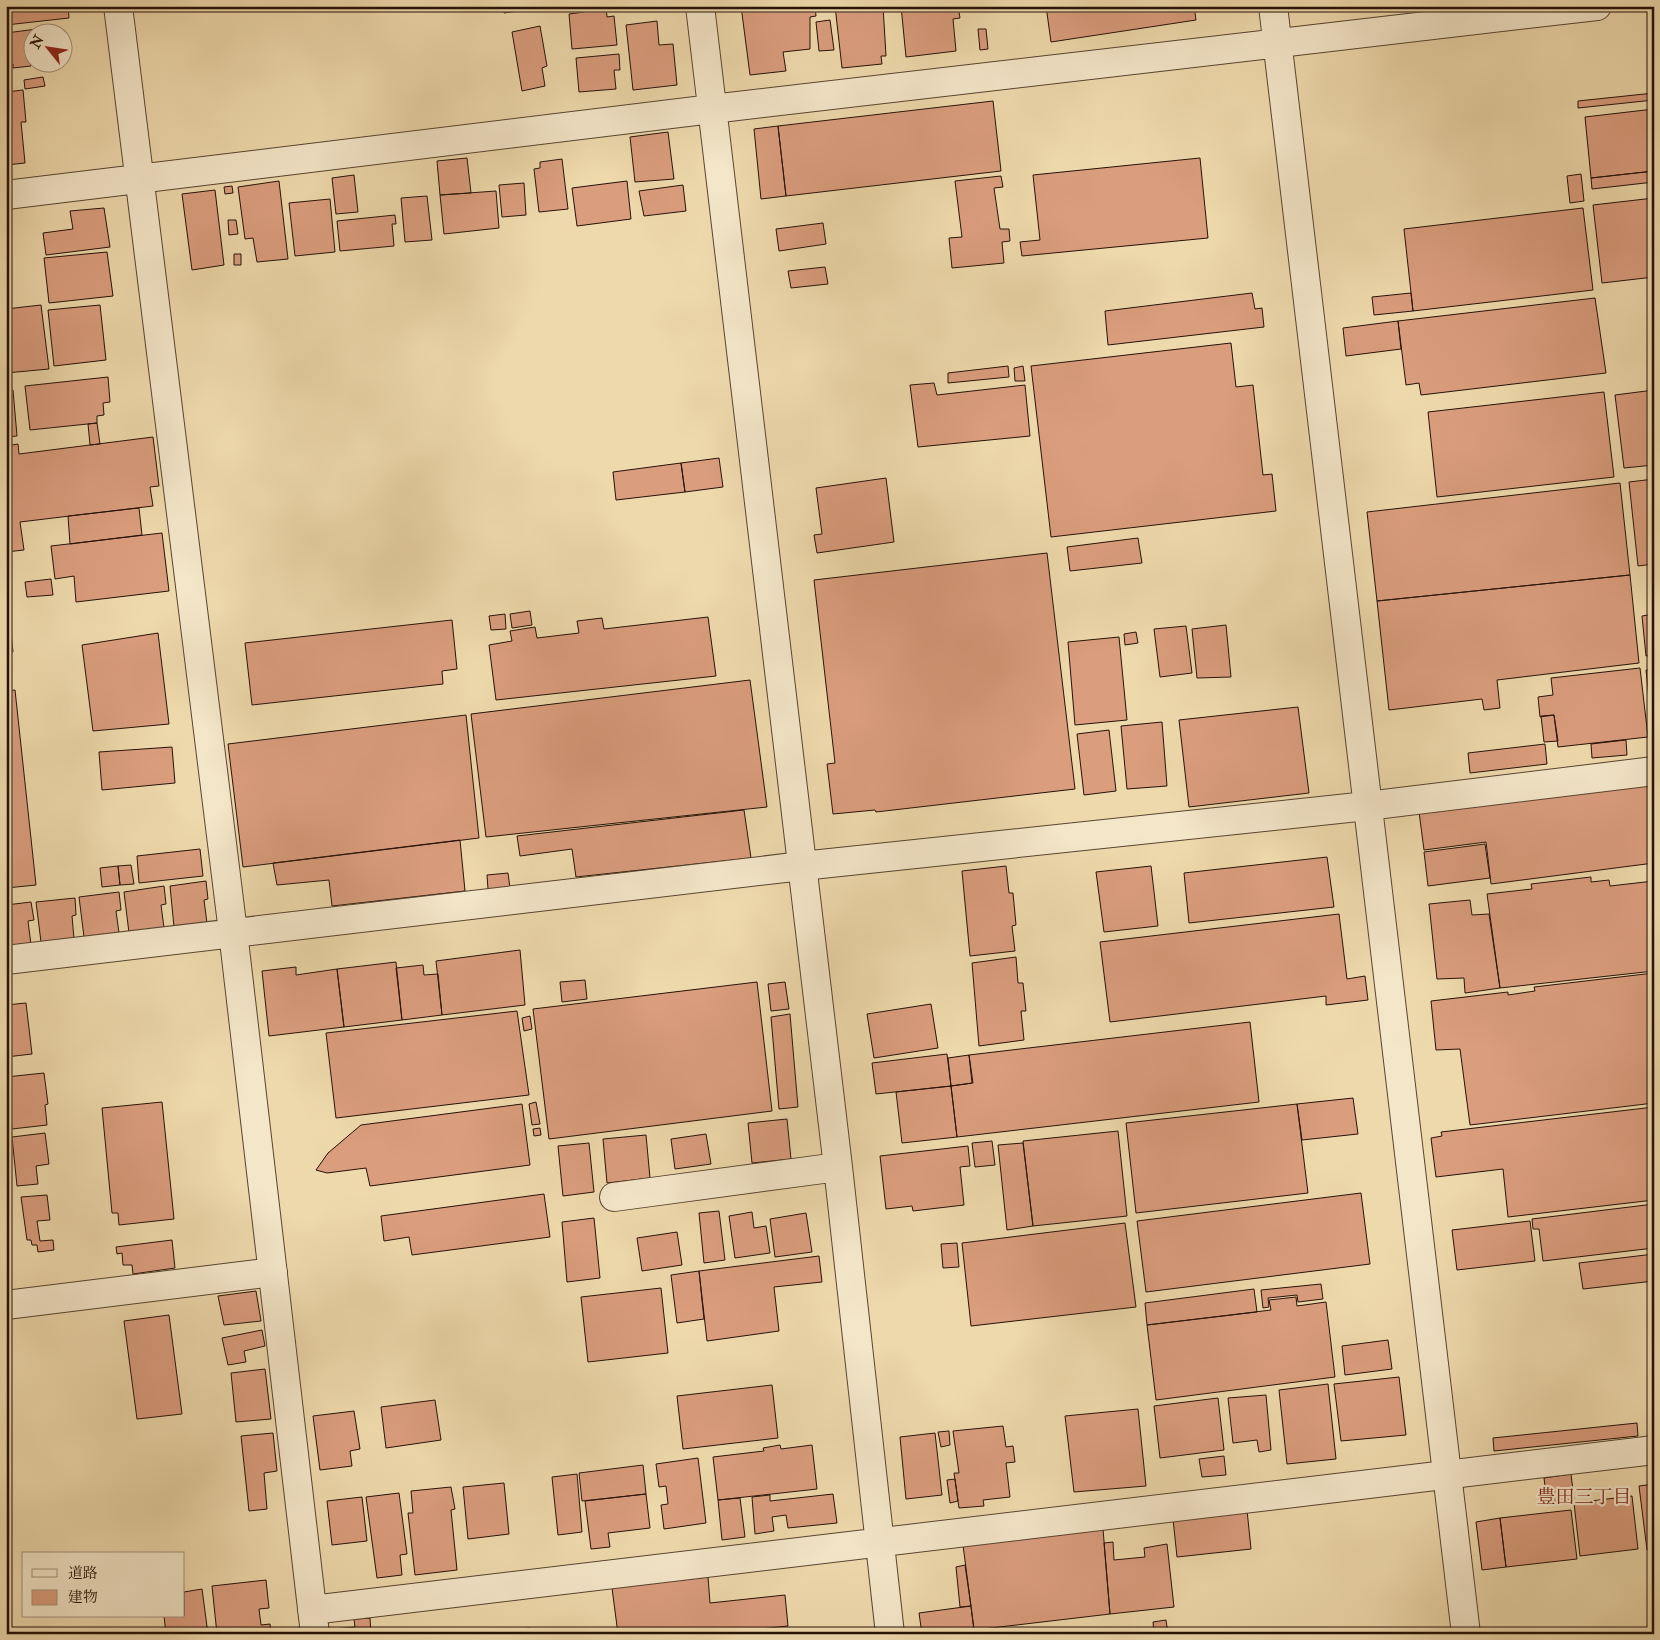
<svg xmlns="http://www.w3.org/2000/svg" width="1660" height="1640" font-family="'IM FELL Double Pica','Noto Serif JP',serif">
<style>
.building{fill:#da9d7e;stroke:#261206}
.lines{fill:none;stroke-linecap:round;stroke-linejoin:round}
.minor-casing{stroke:#584430;stroke-width:30}
.minor{stroke:#f4e6c9;stroke-width:28}
.labels{text-anchor:middle;stroke-width:4.5;stroke-linejoin:round;paint-order:stroke}
.neighbourhood-label{font-size:19px;fill:#7a1f14;stroke:#f4e6c9}
</style>
<rect width="100%" height="100%" fill="#eed9ac"/>
<filter id="stains"><feTurbulence type="fractalNoise" baseFrequency=".004" numOctaves="4"/><feColorMatrix values="0 0 0 0 .2 0 0 0 0 .09 0 0 0 0 .02 0 0 0 .5 -.17"/></filter>
<radialGradient id="worn" r=".72"><stop offset=".6" stop-color="#630" stop-opacity="0"/><stop offset="1" stop-color="#630" stop-opacity=".3"/></radialGradient>
<path class="building" d="M6,6H68L69,18L6,25Z
M532,6V9L504,13V6Z
M583,6H606L607,17L614,16L617,45L572,49L569,14L584,12Z
M622,6H654V8L623,11Z
M741,6H815L816,16L810,17V49L783,52L786,71L750,75Z
M835,6H883L886,56H881L882,64L842,68Z
M901,6H958L960,18L953,19L956,51L906,57Z
M1046,6H1194L1196,20L1051,42Z
M830,20L834,50L819,51L816,22Z
M657,21L659,45L673,44L677,85L633,90L626,25Z
M540,26L547,66L542,68L545,86L522,91L512,32Z
M37,29L38,32H32L31,66L13,68V64L6,65V33Z
M978,29H986L988,49L980,50Z
M619,54L620,70H614L616,89L579,92L576,58Z
M43,77L45,86L25,89L24,80Z
M23,90L26,122H21L25,163L6,165V92Z
M1654,93V100L1578,108V101Z
M993,101L1001,171L786,196L778,126Z
M1654,109V171L1591,178L1585,117Z
M778,126L786,196L761,199L754,129Z
M668,132L674,179L635,182L630,137Z
M467,158L471,193L440,195L437,161Z
M1200,158L1208,238L1022,256L1020,242L1040,240L1033,175Z
M562,159L568,209L539,212L534,169L540,168V162Z
M1654,171V182L1592,189L1591,178Z
M1581,174L1584,201L1570,203L1567,176Z
M354,175L358,212L336,214L332,178Z
M1001,176L1003,187L994,188L1000,229H1009L1010,241L1002,242L1004,263L952,268L949,238L962,237L955,181Z
M279,181L288,259L257,262L253,238L245,239L238,187Z
M627,181L631,219L577,226L572,188Z
M524,183L526,215L502,217L499,185Z
M683,185L686,211L644,216L639,191Z
M232,186L233,193L225,194L224,187Z
M215,190L224,265L192,270L182,194Z
M496,191L499,228L444,234L440,195Z
M427,196L432,240L405,242L401,198Z
M1654,198V277L1602,283L1593,205Z
M330,199L335,252L295,256L289,203Z
M104,208L110,247L46,255L43,233L73,229L70,211Z
M1583,208L1593,290L1413,311L1404,229Z
M395,215L396,224H392L394,246L340,251L337,221Z
M228,220H236L238,234L229,235Z
M823,223L826,244L779,251L776,229Z
M107,252L113,296L49,303L44,258Z
M234,254H241V265H234Z
M825,267L828,284L791,288L788,271Z
M1252,293L1255,309L1262,308L1264,327L1108,345L1105,311Z
M1411,293L1413,311L1374,315L1372,297Z
M1595,298L1606,373L1421,395L1419,383L1406,385L1398,321Z
M41,305L49,369L6,373V309Z
M100,305L106,360L54,366L48,310Z
M1398,321L1401,349L1346,356L1343,328Z
M1231,343L1236,387L1253,385L1263,475L1272,474L1276,511L1051,537L1031,366Z
M1008,366L1009,377L948,383V373Z
M1023,366L1025,381H1015L1014,368Z
M108,377L110,402L103,403L104,415L97,416V423L30,430L25,386Z
M934,383L937,395L1025,385L1030,436L918,447L910,385Z
M13,390L17,436L6,437V391Z
M1654,390V465L1624,468L1615,395Z
M1604,392L1614,477L1437,497L1428,412Z
M97,423L100,444L90,445L88,424Z
M153,437L159,486L150,487L153,506L20,522L24,550L6,552V446L18,444L19,454Z
M719,458L723,487L685,492L681,463Z
M681,463L685,492L616,500L613,472Z
M886,478L894,542L817,553L814,535L822,534L816,488Z
M1654,479V564L1638,566L1629,482Z
M1620,483L1630,575L1377,601L1367,512Z
M139,508L142,535L70,544L68,516Z
M162,533L169,591L76,602L74,576L55,579L51,546Z
M1138,538L1142,563L1070,571L1067,547Z
M1047,553L1075,789L876,812L875,810L833,814L827,764L835,763L814,580Z
M1630,575L1639,663L1497,680L1500,708L1484,710L1482,699L1389,710L1377,601Z
M51,579L53,595L27,597L25,582Z
M6,584L13,652H6Z
M530,611L532,625L512,628L510,614Z
M505,614L506,629L491,630L489,616Z
M1654,614V655L1646,656L1642,616Z
M708,617L716,676L496,700L489,645L512,641L510,631L535,627L537,638L579,633L577,621L602,618L604,629Z
M452,620L457,669L442,671L443,684L252,705L245,643Z
M1226,625L1231,677L1197,678L1192,629Z
M1186,626L1192,673L1160,677L1154,629Z
M1136,632L1138,643L1125,645L1124,634Z
M158,633L169,724L93,731L82,645Z
M1119,637L1127,720L1075,725L1068,642Z
M1640,668L1648,737L1558,747L1554,715L1540,717L1538,697L1553,695L1551,678Z
M1654,669V729H1652L1646,670Z
M750,680L767,807L486,837L471,714Z
M15,690L36,885L6,888V691Z
M1298,707L1309,793L1189,807L1179,720Z
M466,715L479,838L243,867L228,744Z
M1554,715L1558,741L1544,742L1541,716Z
M1162,722L1167,786L1127,789L1121,726Z
M1109,730L1116,791L1084,795L1077,734Z
M1626,740L1627,755L1592,758L1591,744Z
M1545,744L1547,764L1470,773L1468,753Z
M172,747L175,783L102,790L99,752Z
M1651,782L1654,801V863L1491,884L1486,842L1424,850L1419,812Z
M744,810L751,858L576,877L572,849L520,856L517,836Z
M460,840L465,891L332,906L329,880L277,885L273,863Z
M1485,844L1490,878L1428,886L1424,852Z
M200,849L203,876L139,883L137,856Z
M1327,857L1334,907L1189,923L1184,873Z
M131,865L134,884L120,885L118,866Z
M118,866L120,885L102,887L100,868Z
M1006,866L1009,893H1013L1016,925L1012,926L1015,951L970,956L962,871Z
M1151,866L1158,926L1104,932L1096,872Z
M508,873L510,888L488,889L487,875Z
M1591,877V882L1609,880L1610,886L1654,881V971L1500,988L1487,894L1532,889L1531,884Z
M206,881L208,899L204,900L207,923L174,927L170,886Z
M164,886L166,904L161,905L164,928L129,933L124,892Z
M119,892L121,910L116,911L119,933L84,937L79,897Z
M75,898L76,915L72,916L74,939L41,942L36,902Z
M1470,900L1472,915L1489,914L1500,988L1465,993L1464,978L1437,979L1429,904Z
M31,902L34,920L28,921L31,945L6,947V905Z
M1339,914L1347,979L1365,976L1368,1000L1326,1005V996L1110,1022L1100,942Z
M520,950L525,1005L442,1015L436,961Z
M1016,957L1018,983H1023L1026,1011H1021L1024,1040L979,1046L972,963Z
M396,962L402,1020L344,1027L337,969Z
M423,965L424,975L438,974L442,1015L402,1020L396,968Z
M296,967V975L337,969L344,1027L269,1036L262,971Z
M1654,973V1103L1470,1125L1460,1049L1436,1050L1431,1001L1508,992V995L1535,991L1534,987Z
M585,980L587,999L562,1002L560,982Z
M757,982L772,1111L549,1139L533,1009Z
M785,982L789,1009L771,1011L768,984Z
M26,1003L32,1054L6,1057V1005Z
M931,1004L938,1048L874,1058L867,1014Z
M517,1011L529,1095L336,1118L326,1033Z
M790,1014L798,1107L779,1109L771,1017Z
M530,1016L532,1029L524,1031L522,1018Z
M1250,1022L1259,1102L957,1137L951,1086L973,1083L969,1055Z
M947,1054L951,1086L876,1094L872,1063Z
M969,1055L972,1083L951,1086L948,1058Z
M44,1073L48,1104L45,1105L47,1125L12,1129L6,1077Z
M951,1086L957,1137L902,1143L896,1092Z
M1353,1098L1358,1134L1302,1140L1297,1104Z
M162,1102L174,1219L119,1225L118,1213H112L102,1108Z
M536,1102L540,1124L532,1125L529,1104Z
M522,1104L530,1165L370,1186L366,1168L327,1173L316,1170L328,1153L361,1125Z
M1297,1104L1308,1193L1136,1213L1126,1123Z
M1654,1107V1200L1508,1217L1503,1169L1436,1177L1431,1138L1442,1136L1441,1132Z
M787,1119L791,1159L752,1163L748,1123Z
M540,1128L541,1135L534,1136L533,1129Z
M1118,1131L1127,1216L1033,1226L1023,1141Z
M45,1133L49,1164L36,1166L38,1184L17,1186L12,1137Z
M706,1134L711,1164L675,1169L671,1139Z
M646,1135L650,1178L607,1183L603,1139Z
M992,1141L995,1165L975,1167L972,1143Z
M589,1143L594,1192L563,1196L558,1146Z
M1023,1143L1033,1226L1007,1230L998,1145Z
M968,1146L970,1166L960,1167L964,1205L913,1211L912,1206L886,1209L880,1156Z
M1361,1193L1370,1264L1146,1292L1137,1221Z
M544,1194L550,1237L412,1255L409,1237L384,1241L381,1216Z
M47,1195L50,1220L37,1221L40,1241L53,1240L54,1250L38,1252L37,1245H32L31,1240H27L21,1197Z
M1654,1204V1248L1543,1261L1539,1229H1533L1532,1219Z
M719,1211L725,1260L704,1263L699,1213Z
M752,1212L754,1228L766,1226L770,1253L735,1258L729,1216Z
M806,1213L812,1252L775,1257L770,1219Z
M594,1218L600,1278L567,1282L562,1222Z
M1530,1221L1535,1261L1457,1270L1452,1230Z
M1125,1223L1136,1307L971,1326L962,1243Z
M677,1232L682,1265L642,1271L637,1238Z
M172,1240L175,1268L133,1274L132,1265H123L122,1253L117,1254L116,1247Z
M957,1243L959,1267L943,1268L941,1244Z
M1654,1254V1281L1583,1289L1579,1263Z
M819,1256L822,1282L774,1287L779,1331L707,1341L699,1271Z
M699,1271L704,1319L677,1323L671,1275Z
M1321,1284L1323,1299L1298,1302L1297,1295L1268,1298L1269,1307L1263,1308L1261,1290Z
M661,1288L668,1353L588,1362L581,1297Z
M1254,1289L1257,1312L1147,1325L1145,1303Z
M256,1291L261,1321L224,1325L218,1296Z
M1296,1297L1297,1306L1326,1302L1335,1377L1156,1400L1147,1325L1271,1310L1269,1300Z
M169,1315L182,1414L137,1419L124,1321Z
M262,1330L265,1346L244,1351L246,1362L228,1365L222,1338Z
M1388,1340L1392,1369L1345,1375L1342,1346Z
M265,1369L271,1419L236,1422L231,1373Z
M1399,1377L1406,1435L1341,1441L1334,1384Z
M1328,1384L1336,1459L1287,1464L1279,1390Z
M772,1385L778,1438L683,1449L677,1396Z
M1266,1395L1271,1450L1259,1452L1257,1440L1233,1443L1228,1398Z
M1218,1398L1224,1450L1160,1458L1154,1406Z
M435,1400L441,1440L386,1448L381,1407Z
M1138,1409L1146,1486L1074,1492L1065,1416Z
M354,1411L360,1449L350,1451L352,1466L320,1470L313,1416Z
M1637,1423L1638,1436L1494,1451L1493,1438Z
M1003,1426L1006,1447L1013,1446L1015,1462L1006,1463L1010,1497L983,1500L984,1506L959,1508L954,1473H959L953,1431Z
M949,1431L950,1445L941,1447L938,1432Z
M273,1433L277,1471L264,1473L267,1509L249,1511L241,1436Z
M935,1433L942,1495L906,1499L900,1437Z
M780,1445L781,1449L812,1445L817,1489L718,1500L713,1457L764,1451L763,1448Z
M1224,1456L1226,1475L1202,1477L1199,1459Z
M698,1458L706,1523L664,1529L661,1505L668,1504L666,1486L659,1487L656,1464Z
M643,1465L646,1494L582,1501L579,1473Z
M577,1474L582,1532L558,1535L552,1477Z
M1571,1474L1574,1499L1547,1502L1544,1478Z
M955,1479L958,1501L950,1503L947,1480Z
M504,1483L509,1534L468,1539L463,1487Z
M1654,1484V1549L1647,1550L1639,1486Z
M451,1487L455,1509L451,1510L457,1570L415,1575L408,1513H413L411,1491Z
M399,1493L407,1554L400,1555L402,1575L377,1578L366,1497Z
M646,1494L650,1528L608,1533L610,1547L591,1549L585,1501Z
M833,1494L837,1523L788,1528L786,1515L772,1517L774,1531L755,1534L752,1497L770,1495V1501Z
M1632,1496L1638,1549L1580,1556L1574,1503Z
M362,1497L367,1541L332,1545L327,1501Z
M740,1498L745,1537L722,1540L718,1500Z
M1247,1510L1251,1549L1177,1557L1173,1519Z
M1571,1510L1577,1559L1506,1567L1500,1518Z
M1500,1518L1506,1567L1482,1570L1476,1522Z
M1103,1529L1110,1614L974,1630L963,1545Z
M1113,1542L1114,1560L1145,1557L1144,1548L1167,1544L1174,1607L1110,1614L1104,1543Z
M965,1565L971,1606L960,1607L956,1567Z
M708,1577L710,1603L785,1595L788,1626L751,1630L752,1634H618L612,1588Z
M266,1580L269,1608L259,1609L261,1625L270,1624L271,1634H217L212,1586Z
M202,1589L208,1634H166L164,1616H184V1592Z
M971,1606L974,1630L922,1634L919,1613Z
M370,1618L371,1634H334L333,1629L355,1627L354,1619Z
M1166,1620L1168,1634H1154L1153,1622Z
M530,1628L531,1634H506V1630Z"/>
<g class="lines">
<defs>
<path id="minor" d="M118,6L233,932L315,1634
M700,6L838,1167L890,1634
M1273,6L1466,1634
M6,195L712,109L1597,6
M6,960L802,866L1367,806L1654,771
M614,1197L838,1167
M6,1305L273,1272
M312,1610L1654,1450"/>
</defs>
<use href="#minor" class="minor-casing"/>
<use href="#minor" class="minor"/>
</g>
<g class="labels">
<g class="neighbourhood-label">
<text x="1584" y="1503">豊田三丁目</text>
</g>
</g>
<rect width="1660" height="1640" fill="none" stroke="#eed9ac" stroke-width="25"/>
<rect x="8" y="8" width="1645" height="1625" fill="none" stroke="#261206" stroke-width="2.5"/>
<rect x="12" y="12" width="1635" height="1615" fill="none" stroke="#261206"/>
<rect x="22" y="1552" width="162" height="65" fill="#f4e6c9" stroke="#a2917b"/>
<rect x="32" y="1569" width="25" height="8" fill="#f4e6c9" stroke="#a2917b"/>
<text x="68" y="1578" font-size="15" fill="#261206">道路</text>
<rect x="32" y="1590" width="25" height="15" fill="#da9d7e" stroke="#a2917b"/>
<text x="68" y="1602" font-size="15" fill="#261206">建物</text>
<g transform="translate(48 48) rotate(300)"><circle r="24" fill="#f4e6c9" stroke="#a2917b"/>
<path d="M0-4L9 19L0 12L-9 19Z" fill="#8f2418"/>
<text y="-8" font-size="14" font-weight="bold" text-anchor="middle" fill="#261206">N</text>
</g>
<rect width="100%" height="100%" filter="url(#stains)"/>
<rect width="100%" height="100%" fill="url(#worn)"/>
</svg>
